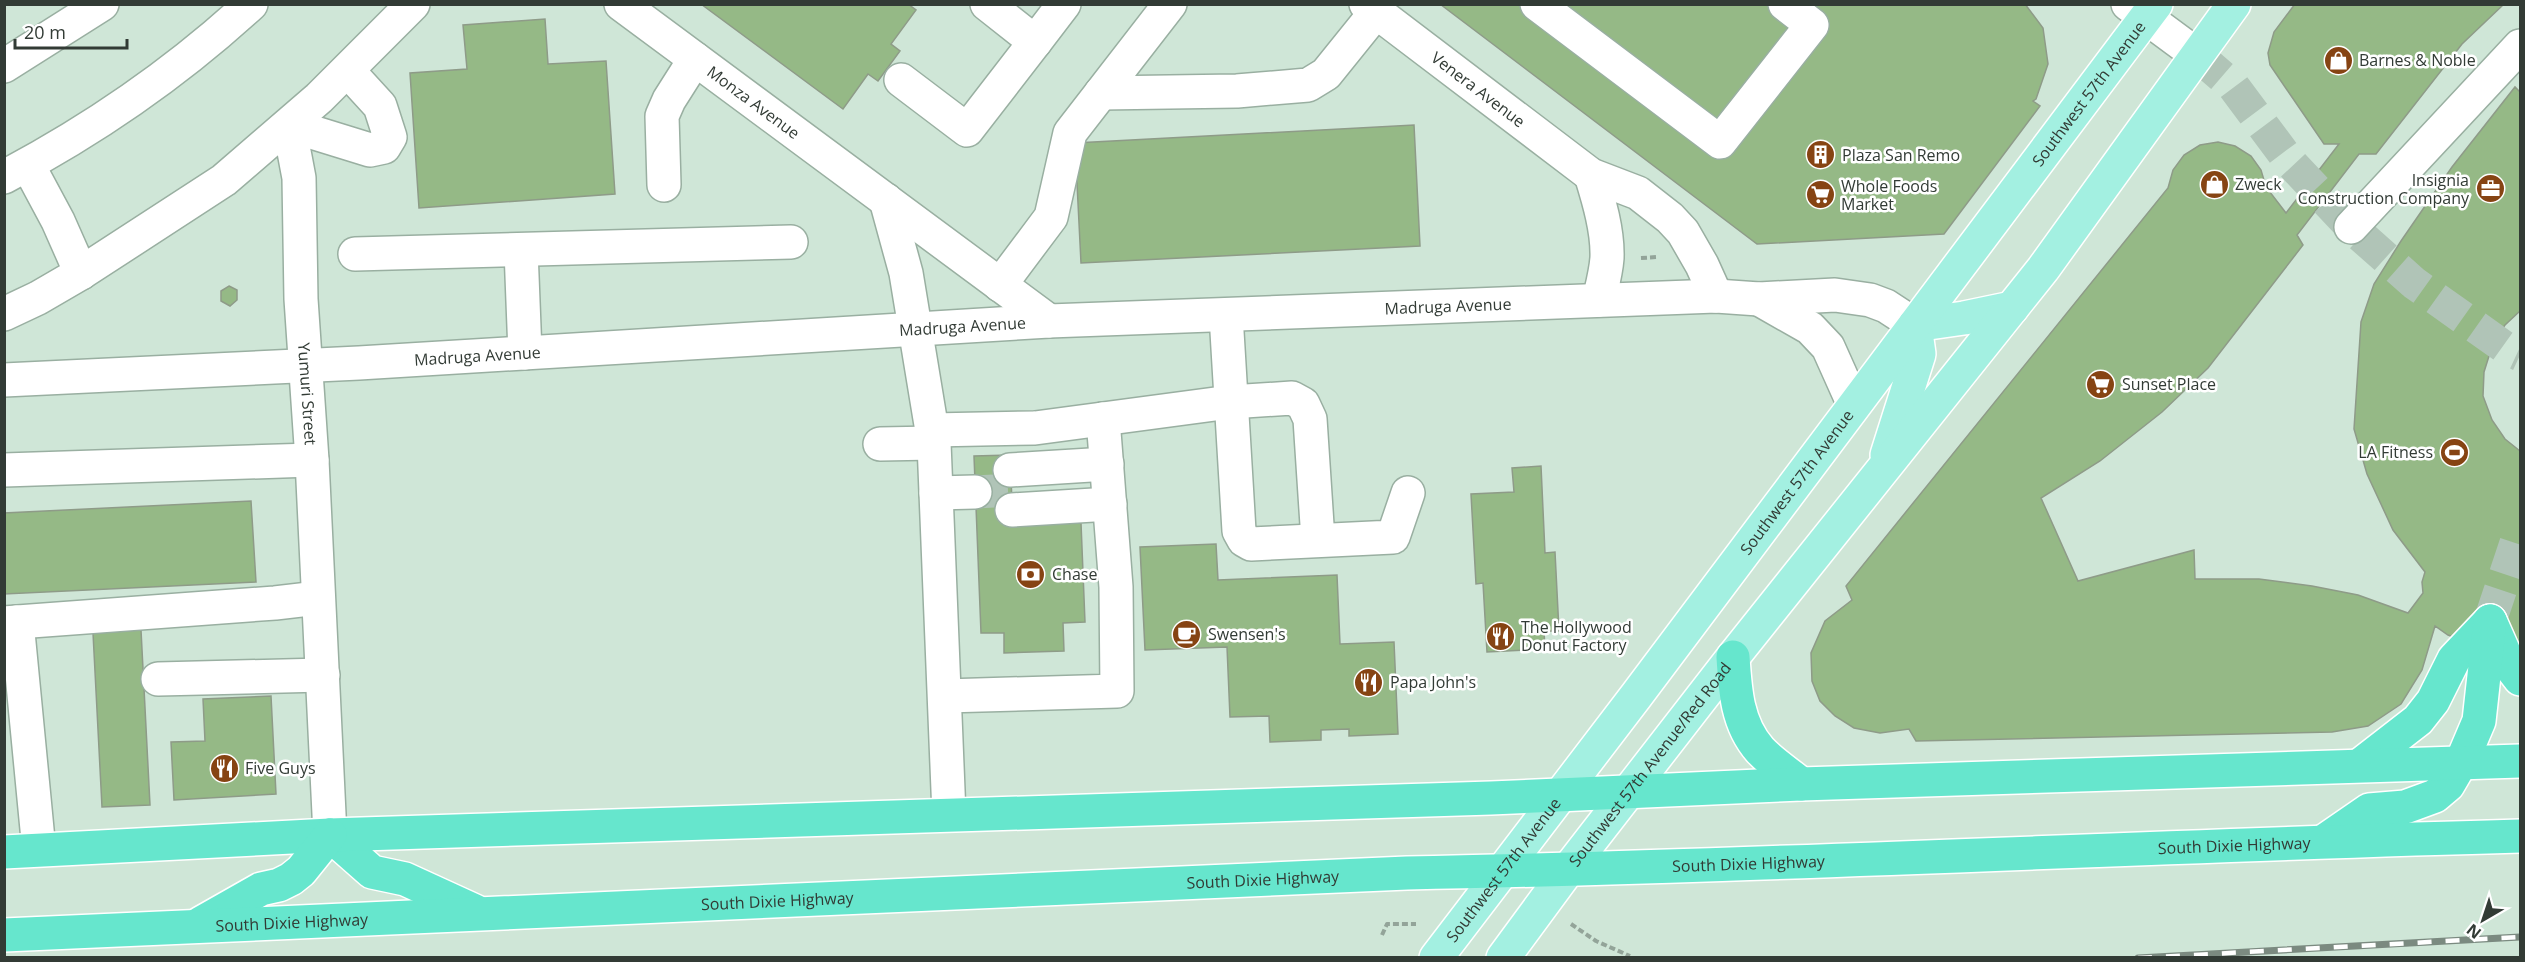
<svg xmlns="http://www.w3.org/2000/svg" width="2525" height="962" font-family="'Open Sans',sans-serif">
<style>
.building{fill:#95b986;stroke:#8e9b88;stroke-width:1.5}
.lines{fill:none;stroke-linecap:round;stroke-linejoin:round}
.minor-tunnel{stroke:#b0c4b7;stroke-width:33;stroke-dasharray:33 16;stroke-linecap:butt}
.minor-casing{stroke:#99afa1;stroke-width:36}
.major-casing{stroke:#fff;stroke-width:36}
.highway-casing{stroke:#fff;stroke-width:36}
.path{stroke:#93a499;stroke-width:4;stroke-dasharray:6 3;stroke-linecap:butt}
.minor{stroke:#fff;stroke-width:33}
.major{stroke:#a3f0e1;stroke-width:33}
.highway{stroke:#66e6cd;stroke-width:33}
.rail-casing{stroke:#7b8a80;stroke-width:7}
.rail{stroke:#fff;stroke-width:4.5;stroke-dasharray:14;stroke-linecap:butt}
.labels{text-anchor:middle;stroke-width:5;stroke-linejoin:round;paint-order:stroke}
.poi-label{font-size:16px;fill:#323b35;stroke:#fff;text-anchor:start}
.street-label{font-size:16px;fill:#323b35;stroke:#fff}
</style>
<rect width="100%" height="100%" fill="#cfe6d7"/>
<path class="building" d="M701,4H908L916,10L891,44L900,51L878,81L868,74L843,109Z
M1440,4H2025L2043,28L2048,64L2036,99L2033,101L2040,106L1944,234L1757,244Z
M2295,4H2504L2462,44L2376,154H2359L2297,235L2303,245L2208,368L2162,412L2100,461L2041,498L2078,581L2194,550L2195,579H2259L2312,586L2358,595L2408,613L2423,593L2422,582L2425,572L2393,530L2367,474L2354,429L2361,322L2374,284L2401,241L2452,167L2515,87L2520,92V311L2505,325L2494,340L2484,372L2483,396L2492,420L2505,439L2520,451V657L2488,650L2448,635L2435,626L2422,670L2401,704L2368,726L2332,732L1916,741L1909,729L1880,733L1854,728L1835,716L1820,701L1812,681L1811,653L1825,621L1852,600L1846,586L2168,188L2173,170L2184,155L2200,145L2218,142L2235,146L2251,156L2261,170L2266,187L2286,213L2339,144H2324L2270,65L2268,53L2274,32Z
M545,19L548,64L606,61L615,194L419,208L410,73L467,69L463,25Z
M1414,125L1420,246L1081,263L1075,143Z
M229,286L237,290V300L230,306L221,301V291Z
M1010,455L1013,525L1081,523L1085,622L1063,623L1064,651L1004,653V633H981L974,456Z
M1541,466L1545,553L1555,552L1559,631H1544L1545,649L1487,652L1483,583L1476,584L1471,494L1514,492L1512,468Z
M251,501L256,582L4,594V513Z
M1216,544L1218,580L1337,575L1340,644L1394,642L1398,734L1349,736V729L1321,730V740L1270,742L1269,716L1230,717L1227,647L1145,650L1140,547Z
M141,630L150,805L102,807L93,633Z
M271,696L276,794L174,800L171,742L205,741L203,699Z"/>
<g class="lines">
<path class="minor-tunnel" d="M2197,55L2234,87L2290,162L2351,227L2414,283L2507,349L2520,355
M975,492L1011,490
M2490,621L2520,531"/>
<defs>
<g id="minor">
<path id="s1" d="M621,4L1049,321"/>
<path id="s2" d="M1366,4L1591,175L1638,193L1670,218L1683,232L1702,265L1716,296"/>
<path d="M1537,4L1720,142L1812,25L1785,4"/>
<path d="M2128,4L2197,55"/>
<path d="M1035,42L1064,4"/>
<path d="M4,66L102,4"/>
<path d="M901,80L967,130L1035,42L987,4"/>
<path d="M1101,93L1237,91L1308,85L1326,74L1376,12"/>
<path id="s3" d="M289,125L299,178L301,299L312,460L330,835"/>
<path d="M289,125L370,150L384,147L390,137L380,106L348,71"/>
<path d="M28,165L58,221L81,273"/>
<path d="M1591,175C1599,201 1608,231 1607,258C1606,272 1602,287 1599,300"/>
<path d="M4,177C93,130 176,73 251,4"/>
<path d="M664,185L662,116L669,100L695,59"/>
<path d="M886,200L906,273L934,443L949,815"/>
<path d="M2351,227L2520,46"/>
<path d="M521,250L525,353"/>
<path d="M355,254L791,242"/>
<path d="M1000,285L1051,217L1070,133L1170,4"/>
<path d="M1759,299L1810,328L1828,347L1854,405"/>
<path d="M4,314L38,298L81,273L224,180L319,98L413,4"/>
<path d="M1226,315L1239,531L1244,540L1251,544L1393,537L1408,493"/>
<path id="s4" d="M4,380L359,363L1049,321L1716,296L1759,299L1835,295L1870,300L1886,306L1915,325"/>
<path d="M932,430L1035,428L1230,402L1292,398L1303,404L1310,419L1318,540"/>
<path d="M880,444L934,443"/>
<path d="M4,470L312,460"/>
<path d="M1010,470L1107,464"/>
<path d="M936,493L975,492"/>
<path d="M1012,510L1110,504"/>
<path d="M17,622L39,850"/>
<path d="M4,623L275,603L318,598"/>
<path d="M158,679L323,675"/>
<path d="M945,696L1117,691L1116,587L1103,419"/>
</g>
<g id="major">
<path d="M1915,325L1964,318L2012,308"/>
<path d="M1887,455L1919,354L1915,325"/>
<path id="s5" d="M1436,958L1636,696L2156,4"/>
<path id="s6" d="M1503,958L1567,871L1733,657L2043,269L2234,4"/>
</g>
<g id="highway">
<path d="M2491,623L2510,666L2520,679"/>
<path d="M1733,657C1735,690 1737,724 1760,750C1772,763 1788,773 1801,784"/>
<path d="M2360,765L2418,720L2433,701L2454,659L2490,621"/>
<path d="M330,835L372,872L405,879L475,911"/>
<path d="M2324,841L2369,810L2405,807L2435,796L2448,785L2462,761L2479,721L2490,621"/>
<path d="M4,852L330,835L1491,798L1801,784L2520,761"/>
<path d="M201,923L261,889L279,885L291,879L301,871L330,835"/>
<path id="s7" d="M4,935L1407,873C1778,866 2149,846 2520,836"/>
</g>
</defs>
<use href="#minor" class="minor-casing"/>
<use href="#major" class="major-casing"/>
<use href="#highway" class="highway-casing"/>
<path class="path" d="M1641,258L1658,257
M1571,924L1596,941L1630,956
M1382,935L1387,924H1416"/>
<use href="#minor" class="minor"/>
<use href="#major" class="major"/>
<use href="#highway" class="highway"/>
<defs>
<path id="rail" d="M2138,958L2520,937"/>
</defs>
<use href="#rail" class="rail-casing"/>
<use href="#rail" class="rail"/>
</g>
<defs>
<symbol id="shop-disc" viewBox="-11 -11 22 22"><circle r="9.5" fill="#864413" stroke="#fff"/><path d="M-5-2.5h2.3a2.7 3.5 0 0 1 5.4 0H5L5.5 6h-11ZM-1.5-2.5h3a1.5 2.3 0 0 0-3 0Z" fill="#fff"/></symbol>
<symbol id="building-disc" viewBox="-11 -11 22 22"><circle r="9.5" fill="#864413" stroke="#fff"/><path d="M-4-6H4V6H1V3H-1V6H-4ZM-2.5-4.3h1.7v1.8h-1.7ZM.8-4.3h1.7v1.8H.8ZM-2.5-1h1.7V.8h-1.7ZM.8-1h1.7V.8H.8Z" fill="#fff"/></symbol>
<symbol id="office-disc" viewBox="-11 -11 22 22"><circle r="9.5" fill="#864413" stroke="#fff"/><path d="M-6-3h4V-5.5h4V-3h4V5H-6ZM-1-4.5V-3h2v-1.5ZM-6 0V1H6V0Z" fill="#fff"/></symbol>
<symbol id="supermarket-disc" viewBox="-11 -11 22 22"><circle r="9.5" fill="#864413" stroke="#fff"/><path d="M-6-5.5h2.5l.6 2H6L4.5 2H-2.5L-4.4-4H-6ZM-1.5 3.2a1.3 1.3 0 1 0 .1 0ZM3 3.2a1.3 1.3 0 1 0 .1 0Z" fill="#fff"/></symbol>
<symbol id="stadium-disc" viewBox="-11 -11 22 22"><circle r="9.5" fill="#864413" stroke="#fff"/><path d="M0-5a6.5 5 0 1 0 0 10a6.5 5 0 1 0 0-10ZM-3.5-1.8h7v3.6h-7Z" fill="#fff"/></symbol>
<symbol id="bank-disc" viewBox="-11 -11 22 22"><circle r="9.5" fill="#864413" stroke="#fff"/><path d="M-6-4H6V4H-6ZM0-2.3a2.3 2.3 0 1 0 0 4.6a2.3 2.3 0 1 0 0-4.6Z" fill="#fff"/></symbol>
<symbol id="cafe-disc" viewBox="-11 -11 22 22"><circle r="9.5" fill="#864413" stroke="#fff"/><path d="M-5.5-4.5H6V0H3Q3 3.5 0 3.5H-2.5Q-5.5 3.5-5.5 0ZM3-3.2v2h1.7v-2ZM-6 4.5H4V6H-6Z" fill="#fff"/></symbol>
<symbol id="restaurant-disc" viewBox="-11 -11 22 22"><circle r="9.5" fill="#864413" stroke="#fff"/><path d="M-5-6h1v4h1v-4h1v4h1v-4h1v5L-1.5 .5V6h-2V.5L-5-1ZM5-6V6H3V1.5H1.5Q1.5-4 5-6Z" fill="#fff"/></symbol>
</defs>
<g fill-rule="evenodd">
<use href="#shop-disc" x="2322" y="44" width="33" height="33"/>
<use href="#building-disc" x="1804" y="138" width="33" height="33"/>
<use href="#shop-disc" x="2198" y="168" width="33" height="33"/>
<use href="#office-disc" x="2474" y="172" width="33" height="33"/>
<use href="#supermarket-disc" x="1804" y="178" width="33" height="33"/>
<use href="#supermarket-disc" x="2084" y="368" width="33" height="33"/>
<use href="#stadium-disc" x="2438" y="436" width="33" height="33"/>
<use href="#bank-disc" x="1014" y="558" width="33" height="33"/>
<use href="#cafe-disc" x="1170" y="618" width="33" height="33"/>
<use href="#restaurant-disc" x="1484" y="620" width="33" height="33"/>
<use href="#restaurant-disc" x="1352" y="666" width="33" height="33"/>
<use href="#restaurant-disc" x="208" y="752" width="33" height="33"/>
</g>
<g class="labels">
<g class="poi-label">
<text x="2359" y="66">Barnes &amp; Noble</text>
<text x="1842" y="161">Plaza San Remo</text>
<text x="2469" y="186" text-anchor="end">Insignia<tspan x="2469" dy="18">Construction Company</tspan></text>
<text x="2235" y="190">Zweck</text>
<text x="1841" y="192">Whole Foods<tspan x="1841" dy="18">Market</tspan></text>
<text x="2122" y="390">Sunset Place</text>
<text x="2433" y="458" text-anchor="end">LA Fitness</text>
<text x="1052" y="580">Chase</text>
<text x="1521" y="633">The Hollywood<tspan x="1521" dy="18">Donut Factory</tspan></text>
<text x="1208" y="640">Swensen's</text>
<text x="1390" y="688">Papa John's</text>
<text x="245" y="774">Five Guys</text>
</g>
<g class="street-label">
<text dy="6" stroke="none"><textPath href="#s2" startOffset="141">Venera Avenue</textPath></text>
<text dy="6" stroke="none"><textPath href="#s5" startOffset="1083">Southwest 57th Avenue</textPath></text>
<text dy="6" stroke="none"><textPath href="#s1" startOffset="165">Monza Avenue</textPath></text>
<text dy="6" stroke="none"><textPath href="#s4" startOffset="1446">Madruga Avenue</textPath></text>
<text dy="6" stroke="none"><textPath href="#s4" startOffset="960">Madruga Avenue</textPath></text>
<text dy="6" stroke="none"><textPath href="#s4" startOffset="474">Madruga Avenue</textPath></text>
<text dy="6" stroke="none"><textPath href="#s3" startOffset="270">Yumuri Street</textPath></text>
<text dy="6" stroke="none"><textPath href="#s5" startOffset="597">Southwest 57th Avenue</textPath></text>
<text dy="6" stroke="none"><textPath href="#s6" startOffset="243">Southwest 57th Avenue/Red Road</textPath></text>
<text dy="6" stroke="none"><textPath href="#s7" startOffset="2232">South Dixie Highway</textPath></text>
<text dy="6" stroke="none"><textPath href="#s7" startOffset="1746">South Dixie Highway</textPath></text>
<text dy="6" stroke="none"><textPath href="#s5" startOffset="111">Southwest 57th Avenue</textPath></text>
<text dy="6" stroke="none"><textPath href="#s7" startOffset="1260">South Dixie Highway</textPath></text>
<text dy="6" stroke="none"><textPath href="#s7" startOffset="774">South Dixie Highway</textPath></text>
<text dy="6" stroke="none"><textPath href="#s7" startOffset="288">South Dixie Highway</textPath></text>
</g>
</g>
<rect width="2525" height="962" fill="none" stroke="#323b35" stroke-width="12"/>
<g transform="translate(2483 920) rotate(219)" stroke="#ffffff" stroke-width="4.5" paint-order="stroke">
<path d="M0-4.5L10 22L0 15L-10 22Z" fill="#323b35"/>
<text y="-9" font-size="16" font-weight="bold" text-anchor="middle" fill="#323b35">N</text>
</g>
<path d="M15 39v9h112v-9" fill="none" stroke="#323b35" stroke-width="3"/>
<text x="24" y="39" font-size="18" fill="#323b35" stroke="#ffffff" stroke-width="4.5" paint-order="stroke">20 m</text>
</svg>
